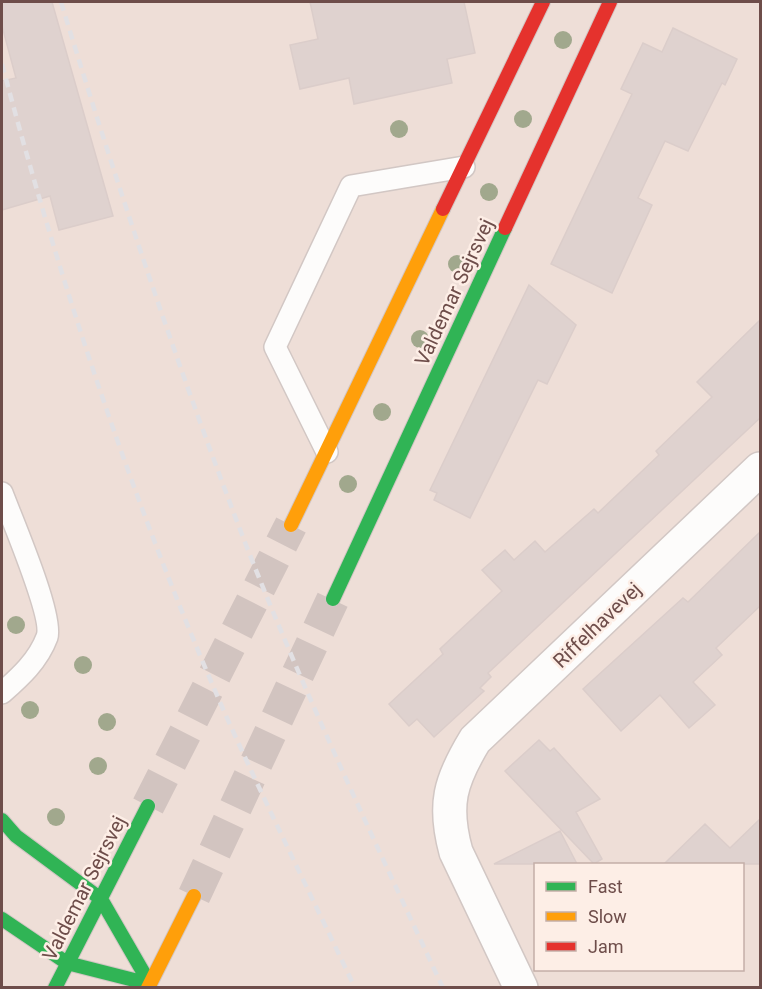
<svg xmlns="http://www.w3.org/2000/svg" width="762" height="989" font-family="Roboto,sans-serif">
<style>
.residential{fill:#eeded7;fill-rule:evenodd}
.building{fill:#dfd2cf;stroke:#dbcdca;stroke-width:1.5}
.lines{fill:none;stroke-linecap:round;stroke-linejoin:round}
.primary-tunnel{stroke:#d2c4c0;stroke-width:33;stroke-dasharray:33 16;stroke-linecap:butt}
.lane-casing{stroke:#d2c7c4;stroke-width:24}
.street-casing{stroke:#d2c7c4;stroke-width:36}
.fast-casing{stroke:#d2c6c4;stroke-width:16}
.slow-casing{stroke:#d2c6c4;stroke-width:16}
.jam-casing{stroke:#d2c6c4;stroke-width:16}
.lane{stroke:#fdfcfb;stroke-width:21}
.street{stroke:#fdfcfb;stroke-width:33}
.fast{stroke:#30b455;stroke-width:14}
.slow{stroke:#ff9f0a;stroke-width:14}
.jam{stroke:#e5322d;stroke-width:14}
.rail{stroke:#e2e0e3;stroke-width:4.5;stroke-dasharray:9 6;stroke-linecap:butt}
.tree{fill:#a1a88d}
.labels{text-anchor:middle;stroke-width:5;stroke-linejoin:round;paint-order:stroke}
.street-label{font-size:20px;fill:#6e4d4a;stroke:#fdeee6}
</style>
<rect width="100%" height="100%" fill="#f3ebe7"/>
<path class="residential" d="M2,2H760V987L2,988ZM536,864H742V970H536Z"/>
<path class="building" d="M2,2H52L113,216L59,230L50,196L2,210V81L16,78L2,26Z
M310,2H464L475,53L447,59L452,83L354,104L349,78L300,89L290,45L318,39Z
M673,28L737,59L725,85L722,83L688,151L665,141L638,198L652,205L612,293L551,264L632,94L621,89L643,43L662,52Z
M529,285L576,325L547,384L538,380L470,518L434,500L437,493L430,490Z
M760,320V418L488,673L491,677L480,688L484,691L434,737L417,719L409,726L389,704L443,654L440,649L502,591L482,570L505,550L514,560L535,541L545,552L594,509L598,513L659,455L656,451L712,397L697,382Z
M760,532V606L716,648L722,655L693,682L715,705L689,728L660,695L621,731L583,689L683,598L688,602Z
M539,740L550,751L554,748L600,799L576,812L602,859L594,864L505,771Z
M760,819V864H664L705,824L730,848Z
M560,831L577,864H494Z"/>
<g class="lines">
<path class="primary-tunnel" d="M148,806L291,525
M194,896L333,599"/>
<defs>
<path id="lane" d="M327,452L275,347L351,186L464,167
M2,493C11,517 54,617 47,637C38,661 20,677 2,693"/>
<path id="street" d="M521,988L456,852C443,805 450,781 475,740L760,469"/>
<path id="fast" d="M333,599L505,228
M2,820L16,836L101,899L150,984
M2,919L67,963L150,984
M55,988L148,806"/>
<path id="slow" d="M291,525L443,209
M148,988L194,896"/>
<path id="jam" d="M443,209L543,2
M505,228L610,2"/>
</defs>
<use href="#lane" class="lane-casing"/>
<use href="#street" class="street-casing"/>
<use href="#fast" class="fast-casing"/>
<use href="#slow" class="slow-casing"/>
<use href="#jam" class="jam-casing"/>
<use href="#lane" class="lane"/>
<use href="#street" class="street"/>
<use href="#fast" class="fast"/>
<use href="#slow" class="slow"/>
<use href="#jam" class="jam"/>
<path class="rail" d="M61,2C117,185 177,366 246,545C305,695 375,842 443,988
M2,64C60,283 132,501 223,709C265,803 311,895 355,988"/>
</g>
<g class="tree">
<circle cx="563" cy="40" r="9"/>
<circle cx="523" cy="119" r="9"/>
<circle cx="399" cy="129" r="9"/>
<circle cx="489" cy="192" r="9"/>
<circle cx="457" cy="264" r="9"/>
<circle cx="420" cy="339" r="9"/>
<circle cx="382" cy="412" r="9"/>
<circle cx="348" cy="484" r="9"/>
<circle cx="16" cy="625" r="9"/>
<circle cx="83" cy="665" r="9"/>
<circle cx="30" cy="710" r="9"/>
<circle cx="107" cy="722" r="9"/>
<circle cx="98" cy="766" r="9"/>
<circle cx="56" cy="817" r="9"/>
</g>
<g class="labels">
<g class="street-label">
<text transform="translate(454 292) rotate(-65)" y="7">Valdemar Sejrsvej</text>
<text transform="translate(597 625) rotate(-44)" y="7">Riffelhavevej</text>
<text transform="translate(84 888) rotate(-63)" y="7">Valdemar Sejrsvej</text>
</g>
</g>
<rect width="762" height="989" fill="none" stroke="#6e4d4a" stroke-width="6"/>
<rect x="534" y="863" width="210" height="108" fill="#fdeee6" stroke="#c4aea8" stroke-width="1.5"/>
<rect x="546" y="882" width="30" height="9" fill="#30b455" stroke="#c4aea8" stroke-width="1.5"/>
<text x="588" y="893" font-size="18" fill="#6e4d4a">Fast</text>
<rect x="546" y="912" width="30" height="9" fill="#ff9f0a" stroke="#c4aea8" stroke-width="1.5"/>
<text x="588" y="923" font-size="18" fill="#6e4d4a">Slow</text>
<rect x="546" y="942" width="30" height="9" fill="#e5322d" stroke="#c4aea8" stroke-width="1.5"/>
<text x="588" y="953" font-size="18" fill="#6e4d4a">Jam</text>
</svg>
